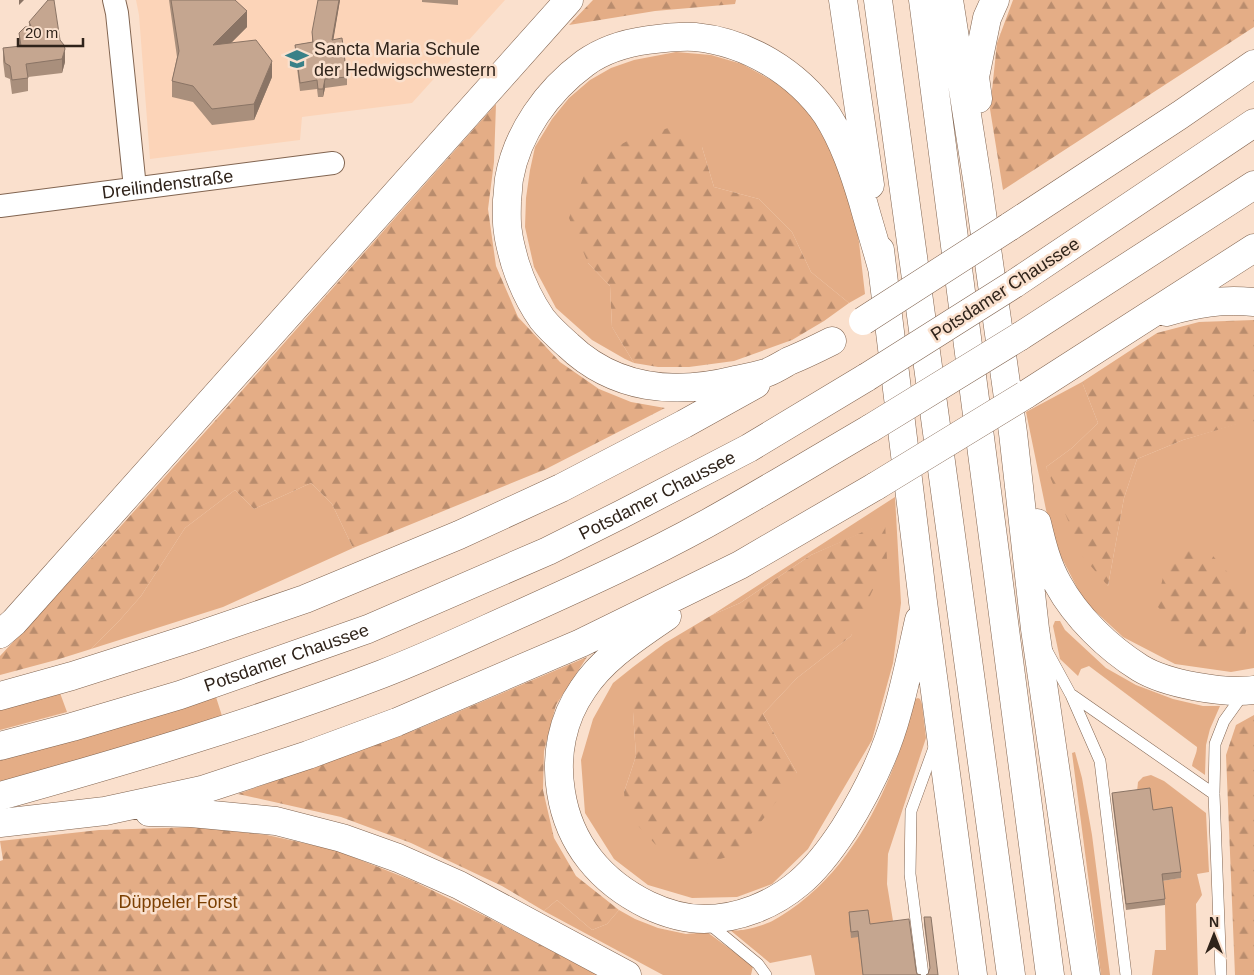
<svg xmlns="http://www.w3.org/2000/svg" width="1254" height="975" font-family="Helvetica,sans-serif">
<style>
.built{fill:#fcd4b8}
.green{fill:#e4ad86}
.forest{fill:url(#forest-firs)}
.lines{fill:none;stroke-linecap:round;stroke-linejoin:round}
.lane-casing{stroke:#816450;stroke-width:12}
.street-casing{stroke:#816450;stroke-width:24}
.primary-casing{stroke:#816450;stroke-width:29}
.highway-casing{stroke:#816450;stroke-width:29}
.lane{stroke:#fff;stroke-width:11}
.street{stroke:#fff;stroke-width:22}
.primary{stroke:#fff;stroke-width:28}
.highway{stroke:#fff;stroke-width:28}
.primary-bridge-casing{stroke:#816450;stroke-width:29;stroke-linecap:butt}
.highway-bridge-casing{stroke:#816450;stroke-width:29;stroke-linecap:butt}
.primary-bridge{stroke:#fff;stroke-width:28}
.highway-bridge{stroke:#fff;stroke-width:28}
.wall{fill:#a98f7c}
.shaded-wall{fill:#8a7465}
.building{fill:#c5a690;stroke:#8a7465}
.labels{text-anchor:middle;stroke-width:5;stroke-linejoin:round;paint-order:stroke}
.poi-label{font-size:18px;fill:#2f231a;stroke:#fae0cd;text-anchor:start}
.street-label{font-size:18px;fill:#2f231a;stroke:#fae0cd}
.park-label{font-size:18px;fill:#7b3f02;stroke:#fae0cd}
</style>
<defs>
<pattern id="forest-firs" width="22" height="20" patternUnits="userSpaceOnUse" patternTransform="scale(1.25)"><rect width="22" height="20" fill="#e4ad86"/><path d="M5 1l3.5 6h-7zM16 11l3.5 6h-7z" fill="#b98c6d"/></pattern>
</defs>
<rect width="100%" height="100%" fill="#fae0cd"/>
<path class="built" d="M136,0H505L412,103L302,117L300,140L150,159L139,15Z"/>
<path class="green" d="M676,52L711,55L742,64L784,87L812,116L834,157L857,225L865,294L849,303L811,272L792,232L759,199L714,187L702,147L588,263L610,286L612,327L634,363L625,359L592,340L556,308L534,267L525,227L526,198L530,170L535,147L552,119L569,98L590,80L611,68L634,60Z
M1082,382L1098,423L1072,448L1046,467L1108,586L1124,498L1137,459L1183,440L1239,423L1254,424V668L1231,672L1175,664L1123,637L1084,601L1052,539L1026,412Z
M311,483L332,504L353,548L223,607L91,649L119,621L141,596L185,528L235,490L254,509Z
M895,497L901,603L893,663L872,740L808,849L772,884L737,897L692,898L648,885L614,859L585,813L581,760L593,719L613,683L633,667V712L636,756L624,792L797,773L763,714L797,678L851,636L885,523L811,555L740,603L712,615Z
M1055,621H1060L1065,630L1106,668L1136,685L1173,699L1203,706H1220L1210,729L1206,745L1205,775L1192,766C1193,759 1197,754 1197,747L1089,666L1081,669L1078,676L1060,659L1053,626Z
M60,693L67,712L0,730V710Z
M215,694L223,719L0,786V758Z
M918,698L920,699L922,704L926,738L888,854L887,884L894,927L861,957L863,975H815L811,955L770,963L730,930C734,930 738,931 741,930C748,930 768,924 774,920C780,917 785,913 790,910C858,864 896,776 915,699Z
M1075,752L1082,778L1092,835L1110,975H1101L1072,753Z
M1151,775L1164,781L1206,813L1209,872L1197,874L1202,895L1196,904L1198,975H1152L1155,950H1166L1165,905L1162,881L1180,878L1153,816L1137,792L1138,782L1143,777Z
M557,900L592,930L607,924L619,910L635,919L658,928L686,934L707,932L753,966L751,975H663L544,911Z"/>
<path class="forest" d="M593,0H736L735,4L655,11L569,25Z
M1013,0H1254V27L1003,190L990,109L997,43Z
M496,104L494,162L488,209L496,266L518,317L560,362L599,389L631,402L665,408L546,469L353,548L332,504L311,483L254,509L235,490L185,528L141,596L119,621L91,649L56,660L0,675V656L111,537L231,403Z
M678,125L702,147L714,187L759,199L792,232L811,272L849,303L824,321L792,340L734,361L689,367H658L634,363L612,327L610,286L588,263L569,218L588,163L629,140Z
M1254,320V424H1238L1183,440L1137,459L1124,498L1108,586L1083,557L1046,467L1072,448L1098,423L1082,382L1157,333L1199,322Z
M885,522L887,560L851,636L797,678L763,714L797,773L764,818L735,854L695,868L655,844L626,813L624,792L636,756L633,712V667L665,643L712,615L740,603L811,555Z
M1179,548L1213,556L1239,585L1252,609L1242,646L1202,654L1184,637L1158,607L1160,590L1166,564Z
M587,657L556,705L544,751L543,790L554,838L576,876L619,910L607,924L592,930L557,900L544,911L502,886L411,843L341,817L238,794L413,731Z
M1254,715V975H1235L1226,755L1236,725Z
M198,827L267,835L335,850L411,880L481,914L598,975H0V861L3,860L0,841L99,830Z"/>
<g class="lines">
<defs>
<path id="lane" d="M1047,651L1071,695L1100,761L1126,975
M1072,695L1214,794
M708,923L758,964L766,975
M923,975L910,874L911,811L935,745
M1221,975L1214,794L1215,744L1224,721L1244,693"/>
<g id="street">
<path d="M114,0L117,13L135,188"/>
<path id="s1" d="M0,206L333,163"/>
</g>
<g id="primary">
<path d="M1014,284L1254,123"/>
<path d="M1019,337L1254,185"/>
<path id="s2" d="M0,746L72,727L180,695L368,629L548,551L622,514L749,448L867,377"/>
<path d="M0,796C129,760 257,722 382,674C429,656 475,634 522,613C584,585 646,557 706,524C762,493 816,460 871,428"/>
</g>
<path id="highway" d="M843,0L870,185
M878,0L1011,975
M923,0L1050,975
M949,0L978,185L1013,433L1035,629L1066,842L1086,975
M978,99L975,77L987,18L995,0
M1009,227L1180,115L1254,64
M880,250L923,602L973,975
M1166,312C1196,303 1222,299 1254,302
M832,341C818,348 804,355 789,361C782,365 774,370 766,373C756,376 745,378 735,380C675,395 615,390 568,345C559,337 550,329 542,319C530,302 521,282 515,263C512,252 509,242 508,232C506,222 507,211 507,200C508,194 508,186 509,179C517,133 547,91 585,63C603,50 626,43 648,40C663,38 680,36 695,37C747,42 797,72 827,115C844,142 854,172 863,202C869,224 876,246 882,268
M1025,395L1254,248
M1037,523C1042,544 1047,565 1058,584C1076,617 1108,648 1140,668C1166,684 1224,694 1254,690
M667,616C637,637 603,658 583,689C562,719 555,756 561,792C569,844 601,882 648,905C665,913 685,919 704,919C738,919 773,905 799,883C817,868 831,849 844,829C866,794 886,754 897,713C906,682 912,651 919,620
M0,634L14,622L569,0
M0,696L72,676L191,638L305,599L459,535L561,488L684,424L756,384
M149,812L191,813L276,821L342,838L398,858L459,885L627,975
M0,823L105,811L202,790L308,755L397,722L581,643L740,565L876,486"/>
</defs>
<use href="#lane" class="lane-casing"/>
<use href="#street" class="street-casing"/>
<use href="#primary" class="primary-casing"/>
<use href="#highway" class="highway-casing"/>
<use href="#lane" class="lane"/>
<use href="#street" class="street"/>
<use href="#primary" class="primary"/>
<use href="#highway" class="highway"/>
<defs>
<path id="primary-bridge" d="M867,377L1014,284
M871,428L1019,337"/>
<path id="highway-bridge" d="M863,321L1009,227
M876,486L1025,395"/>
</defs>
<use href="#primary-bridge" class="primary-bridge-casing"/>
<use href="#highway-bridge" class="highway-bridge-casing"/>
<use href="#primary-bridge" class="primary-bridge"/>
<use href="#highway-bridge" class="highway-bridge"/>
</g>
<path class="wall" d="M169,0H235L247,27L231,43L272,77L254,120L212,125L193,102L172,97V81L177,57Z
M340,0L333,40L347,77V85L325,88L323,97H318L317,89L300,91L295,53V45L312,42V32Z
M422,0H458V5L422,2Z
M29,22L60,40L65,62L62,73L28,77V91L12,94L10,79L5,77L3,61V48L19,47V33L29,26Z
M1112,793L1153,810L1181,872V878L1162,881L1165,899V905L1126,910L1112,799Z
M849,912L870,924L916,970L917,974L921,975H863L858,937L851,938L849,919Z
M924,917L938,975L928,974L930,970L924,924Z"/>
<path class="shaded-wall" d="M19,0H24L19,5Z
M339,0H340L332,48V40Z
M247,11V27L213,61V45Z
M65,49V62L62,73V59Z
M272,61V77L254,120V104Z
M325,79V88L323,97V89Z"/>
<path class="building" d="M48,0H54L60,40L64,45L65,49L62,59L26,64L28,78L12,80L10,66L5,63L3,48L21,46L19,33L25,27L31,26L29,22Z
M171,0H235L247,11L213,45L256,40L272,61L254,104L212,109L193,86L172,81L179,51Z
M318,0H339L332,40L342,38L347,77L325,79L323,89H318L317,80L300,83L295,45L313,42L312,32Z
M1150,788L1153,810L1172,807L1181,872L1162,874L1165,899L1126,904L1112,793Z
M868,910L870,924L909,919L916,970L917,974L921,975H863L858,931L851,932L849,912Z
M924,917H931L938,975H926L928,974L930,968Z"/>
<defs>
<symbol id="school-bare" viewBox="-9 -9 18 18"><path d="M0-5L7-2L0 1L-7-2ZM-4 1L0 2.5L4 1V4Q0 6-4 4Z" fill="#398188" stroke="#fae0cd" stroke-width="2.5" paint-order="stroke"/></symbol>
</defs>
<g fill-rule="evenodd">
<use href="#school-bare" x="281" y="43" width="32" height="32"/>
</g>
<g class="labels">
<g class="poi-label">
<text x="314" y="55">Sancta Maria Schule<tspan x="314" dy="21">der Hedwigschwestern</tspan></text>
</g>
<g class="street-label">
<text dy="6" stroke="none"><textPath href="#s1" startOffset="169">Dreilindenstraße</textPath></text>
<text transform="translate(1005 289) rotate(-33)" y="6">Potsdamer Chaussee</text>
<text dy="6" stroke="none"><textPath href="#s2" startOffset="705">Potsdamer Chaussee</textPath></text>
<text dy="6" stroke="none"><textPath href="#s2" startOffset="300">Potsdamer Chaussee</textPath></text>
</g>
<g class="park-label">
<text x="178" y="908">Düppeler Forst</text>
</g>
</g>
<g transform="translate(1214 935)" stroke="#fae0cd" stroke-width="4" paint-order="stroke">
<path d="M0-4L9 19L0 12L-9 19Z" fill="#2f231a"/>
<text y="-8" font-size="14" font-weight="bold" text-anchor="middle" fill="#2f231a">N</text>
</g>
<path d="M18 38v8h65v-8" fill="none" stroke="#2f231a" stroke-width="2.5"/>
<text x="25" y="38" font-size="15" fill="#2f231a" stroke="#fae0cd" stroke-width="4" paint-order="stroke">20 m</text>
</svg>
